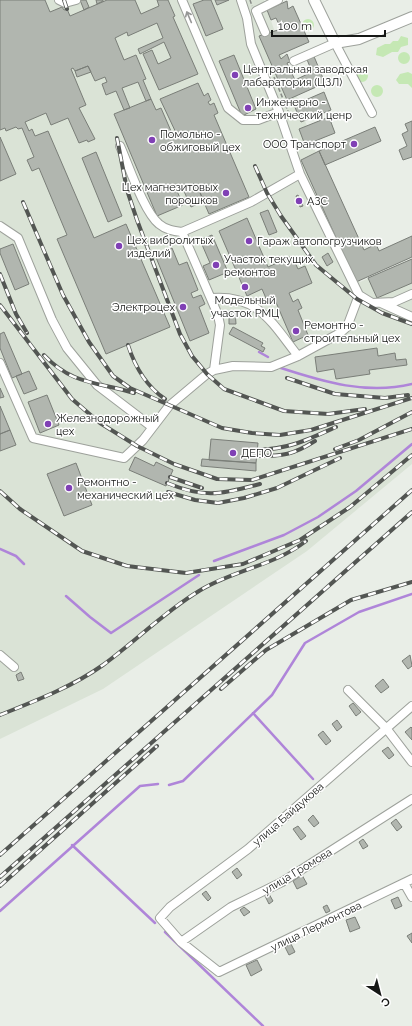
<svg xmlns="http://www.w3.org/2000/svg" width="412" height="1026" font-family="Raleway,sans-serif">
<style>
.built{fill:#dae3d6}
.green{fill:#c5e8b4}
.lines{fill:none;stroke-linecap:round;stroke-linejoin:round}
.stream{stroke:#af85d9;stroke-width:2.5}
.building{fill:#b1b6af;stroke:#7a7e78}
.minor-casing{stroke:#9da19b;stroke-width:10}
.major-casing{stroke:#9da19b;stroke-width:12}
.path{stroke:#898c88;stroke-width:1.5;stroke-dasharray:4 2;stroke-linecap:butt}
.minor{stroke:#fff;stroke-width:8}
.major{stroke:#fff;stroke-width:10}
.rail-casing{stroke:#535653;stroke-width:4}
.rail{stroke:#fff;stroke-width:2.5;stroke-dasharray:8;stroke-linecap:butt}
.oneway{stroke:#969796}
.poi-dot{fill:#8040b5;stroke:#fff;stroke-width:1.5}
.labels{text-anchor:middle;stroke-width:3;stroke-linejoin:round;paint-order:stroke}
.poi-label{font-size:11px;fill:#161816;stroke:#fff;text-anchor:start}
.street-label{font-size:11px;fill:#161816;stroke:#fff}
</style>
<rect width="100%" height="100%" fill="#e9eee7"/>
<path class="built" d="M0,0H264L360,282L412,259V464L307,551L103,689L0,739Z"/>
<path class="green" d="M302 25a6 6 0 1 1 12 0a6 6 0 1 1-12 0Z
M401,36L408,38V45L401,47L398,52H392L383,57L376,55L377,48L385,44H390L393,41H398Z
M398 58a6 6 0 1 1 12 0a6 6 0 1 1-12 0Z
M356 76a6 6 0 1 1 12 0a6 6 0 1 1-12 0Z
M408,72L412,74V88L408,84H399L396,80L400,74Z
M371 91a6 6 0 1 1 12 0a6 6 0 1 1-12 0Z"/>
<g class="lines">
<path class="stream" d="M259,352L268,357
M281,368C324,382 367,395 412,384
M0,549L16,556L24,564
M214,561L284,535L318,517L356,491L412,444
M66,596L90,617L111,633L199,575
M253,713L313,779
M169,785L183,781L272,695L305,643L359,612L412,594
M72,845L155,923
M0,911L140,786L158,784
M165,932L263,1026"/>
</g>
<path class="building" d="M0,0H45L50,12L62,7L64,10L67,9L70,16L107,0H135L141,14L159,6L157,0H168L175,16L173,17L198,74L159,90L143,54L152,50L158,64L171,58L164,42L140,54L138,49L163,38L157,23L128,36L127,32L115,38L124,60L136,55L146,79L143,80L151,99L146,101L138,82L122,88L130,108L124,110L116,91L106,95L102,84L107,82L105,77L95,81L88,66L75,71L73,68L71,69L86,105L79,108L95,139L88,142L87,140L79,143L68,118L51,125L46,113L25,122L29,131L32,129L35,136L48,131L94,238L126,224L170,327L106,354L57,239L67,235L39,168L32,171L27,160L34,157L22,128L18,129L16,127L6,131L5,128L0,130Z
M80,0H86L89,7L84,10Z
M96,0H103V1L97,4Z
M204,0H211L223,29L206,36L193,4Z
M215,0H229L217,5Z
M287,1L288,9L293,6L309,42L279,55L281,59L287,54L290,62L287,63L295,80L312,72L306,57L313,54L325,83L287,100L259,36L281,29L276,18L271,20L267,10Z
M234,55L256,109L242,116L219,61Z
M88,66L91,72L77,77L75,71Z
M198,83L204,96L208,93L211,100L208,102L210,105L214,103L218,113L214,115L249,197L209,214L197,186L195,187L194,184L177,191L183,205L157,216L114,114L151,99L156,110L161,108L174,138L178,137L160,99Z
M324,92L331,110L301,122L294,105Z
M329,117L335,133L305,145L299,129Z
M412,121V157L403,160L399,150L407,146L402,134L408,131L405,124Z
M375,127L381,141L325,165L319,151Z
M0,137L16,174L0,181Z
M319,151L364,250L376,244L379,251L412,236V257L356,282L301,160Z
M96,152L122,216L108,222L82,158Z
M194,184L195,187L197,186L204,201L191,207L183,189Z
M298,195L303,206L300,207L296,196Z
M268,210L277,232L269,235L260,213Z
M247,218L268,267L292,256L298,269L305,266L312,283L289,293L293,302L298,299L302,308L298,310L308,335L293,342L275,300L268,303L262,289L247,296L219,231Z
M212,235L228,272L209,280L203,266L210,263L200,240Z
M13,244L29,284L15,290L0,253V249Z
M172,248L179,265L187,262L198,290L191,293L193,298L201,295L205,304L199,307L209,333L190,341L155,255Z
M328,253L333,262L327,266L322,257Z
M412,259V283L377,298L368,278Z
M229,311H235L236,324H229Z
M233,327L263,343L261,346L265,348L263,352L229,334Z
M4,332L22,374L12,378L0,348V334Z
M377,348L378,356L395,353L396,360L406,359L407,365L369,370L370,374L336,379L334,369L317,372L315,357Z
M29,371L37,389L24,394L16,376Z
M0,388L4,397L0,398Z
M47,395L59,425L40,433L28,402Z
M0,406L10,430L0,434Z
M10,430L16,445L0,451V434Z
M211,439L258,443L256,463L209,460Z
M135,457L154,466L156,462L173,470L166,486L129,470Z
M202,459L256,463V471L201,466Z
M76,463L92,505L64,516L47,474Z
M410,655L412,666L408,669L402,661Z
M21,672L24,679L18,681L16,675Z
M383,679L389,687L381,693L375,686Z
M353,703L361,712L356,716L349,706Z
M337,720L342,727L337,731L332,724Z
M411,727L412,728V740L405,732Z
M323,731L331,741L326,745L318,735Z
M388,747L394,755L389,759L382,751Z
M313,815L319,823L314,827L308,820Z
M396,819L402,827L397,831L391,823Z
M298,826L306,836L301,840L293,829Z
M363,839L368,846L363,849L359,842Z
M237,868L242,875L237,879L232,872Z
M302,875L307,884L297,889L293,881Z
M206,891L211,898L208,901L202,894Z
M269,894L273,901L269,904L265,896Z
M398,897L402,906L395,909L391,900Z
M327,905L330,911L326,913L323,907Z
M244,907L250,912L244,916L240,910Z
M355,917L360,928L350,932L346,920Z
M412,933V943L407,936Z
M291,944L295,952L289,955L285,947Z
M257,960L262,970L251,976L246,965Z"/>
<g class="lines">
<defs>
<path id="minor" d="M59,0L65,3L76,0
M182,0L228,108L243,120H258L279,112
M265,32L256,11L278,0
M294,61L335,43L372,113
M120,146C129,166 144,212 159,224C166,230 174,231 182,232L251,202L300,174
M0,226L18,238L52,320L67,348L97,385L152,427
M182,232L218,315L220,325L214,370
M359,295L372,303L394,302L412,294
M211,298C258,294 272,323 298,356
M381,303L412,317
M0,363L33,438L124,458L143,440L169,406L207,374L214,370L233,366L271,367L298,356L340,333L347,327L359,295L300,174L279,112L251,44L247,18L241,0
M0,655L14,667
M348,690L386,728L412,762
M412,706L248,849L170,907L160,918L181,942L219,972L412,879
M404,883L412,897
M181,942L231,907L282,882L412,799"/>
<path id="major" d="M314,0L335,43L359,39L412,17"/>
</defs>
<use href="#minor" class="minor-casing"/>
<use href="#major" class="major-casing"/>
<path class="path" d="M250,0L252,6
M274,77L288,111"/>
<use href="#minor" class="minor"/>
<use href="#major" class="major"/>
<defs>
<path id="rail" d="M64,0L67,9
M117,138L127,190L137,220L180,334L192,356L207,374L224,389L284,411L328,414L365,409
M255,166L267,193L281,216L316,265L357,299L382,313L412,324
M23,202L63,295L89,342L113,376L130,388L222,428L252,433L280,435L311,430L412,398
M0,274L16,314L27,333
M0,305L72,399L100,423L137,446L174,464L217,479L252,480L412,429
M128,345C135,367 146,386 165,399
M44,355C72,385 98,382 134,393
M287,378L335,394L385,398L408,395
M335,449L359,440L412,412
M257,450C289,449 307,440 336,427
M257,456C283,456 293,455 315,441
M170,477L202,488
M167,483C206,499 221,494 260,484
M0,491L20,509L82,551L127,566L186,573L243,564L300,540L350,507L412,455
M168,492L195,500L218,503L244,498L277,488L340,458
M221,689L266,650L351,600L412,582
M0,715C35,701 72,687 103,665C136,641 164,612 199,591C233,570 274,566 306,541
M0,855L412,490
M0,877L412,512
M0,886L157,746"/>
</defs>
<use href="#rail" class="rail-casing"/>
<use href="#rail" class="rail"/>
</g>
<defs><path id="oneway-shaft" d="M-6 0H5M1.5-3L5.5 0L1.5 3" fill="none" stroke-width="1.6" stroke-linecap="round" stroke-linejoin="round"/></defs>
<use class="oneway" href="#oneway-shaft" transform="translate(189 17) rotate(-113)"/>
<g class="poi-dot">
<circle cx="235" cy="75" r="4"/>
<circle cx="248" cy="108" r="4"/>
<circle cx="152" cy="140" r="4"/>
<circle cx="354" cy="144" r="4"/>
<circle cx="226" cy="193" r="4"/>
<circle cx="299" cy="201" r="4"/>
<circle cx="249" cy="241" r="4"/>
<circle cx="119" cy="246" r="4"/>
<circle cx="216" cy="265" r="4"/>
<circle cx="245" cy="287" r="4"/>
<circle cx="183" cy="307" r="4"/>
<circle cx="296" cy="331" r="4"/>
<circle cx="48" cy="424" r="4"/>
<circle cx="233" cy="453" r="4"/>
<circle cx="69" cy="488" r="4"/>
</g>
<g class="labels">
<g class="poi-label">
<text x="243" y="73">Центральная заводская<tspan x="243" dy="13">лабаратория (ЦЗЛ)</tspan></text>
<text x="256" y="106">Инженерно -<tspan x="256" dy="13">технический ценр</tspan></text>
<text x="160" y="138">Помольно -<tspan x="160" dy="13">обжиговый цех</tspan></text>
<text x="346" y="148" text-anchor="end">ООО Транспорт</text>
<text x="218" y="191" text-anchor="end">Цех магнезитовых<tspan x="218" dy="13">порошков</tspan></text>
<text x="307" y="205">АЗС</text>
<text x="127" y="244">Цех вибролитых<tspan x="127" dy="13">изделий</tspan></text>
<text x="257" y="245">Гараж автопогрузчиков</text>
<text x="224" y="263">Участок текущих<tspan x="224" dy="13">ремонтов</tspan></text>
<text x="245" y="304" text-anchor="middle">Модельный<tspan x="245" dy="13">участок РМЦ</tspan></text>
<text x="175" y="311" text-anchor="end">Электроцех</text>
<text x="304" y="329">Ремонтно -<tspan x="304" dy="13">строительный цех</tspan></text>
<text x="56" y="422">Железнодорожный<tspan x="56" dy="13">цех</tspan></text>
<text x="241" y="457">ДЕПО</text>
<text x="77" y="486">Ремонтно -<tspan x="77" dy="13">механический цех</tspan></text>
</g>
<g class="street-label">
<text transform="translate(288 814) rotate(-41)" y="4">улица Байдукова</text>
<text transform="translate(297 871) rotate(-31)" y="4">улица Громова</text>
<text transform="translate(316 926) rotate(-26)" y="4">улица Лермонтова</text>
</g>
</g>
<g transform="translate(380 994) rotate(144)" stroke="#ffffff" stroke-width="3" paint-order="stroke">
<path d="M0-3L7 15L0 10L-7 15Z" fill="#161816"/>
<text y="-6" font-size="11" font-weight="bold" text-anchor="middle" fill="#161816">С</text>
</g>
<path d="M272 30v6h113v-6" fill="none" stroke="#161816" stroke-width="2"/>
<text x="278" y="30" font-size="12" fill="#161816" stroke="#ffffff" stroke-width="3" paint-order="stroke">100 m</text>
</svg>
